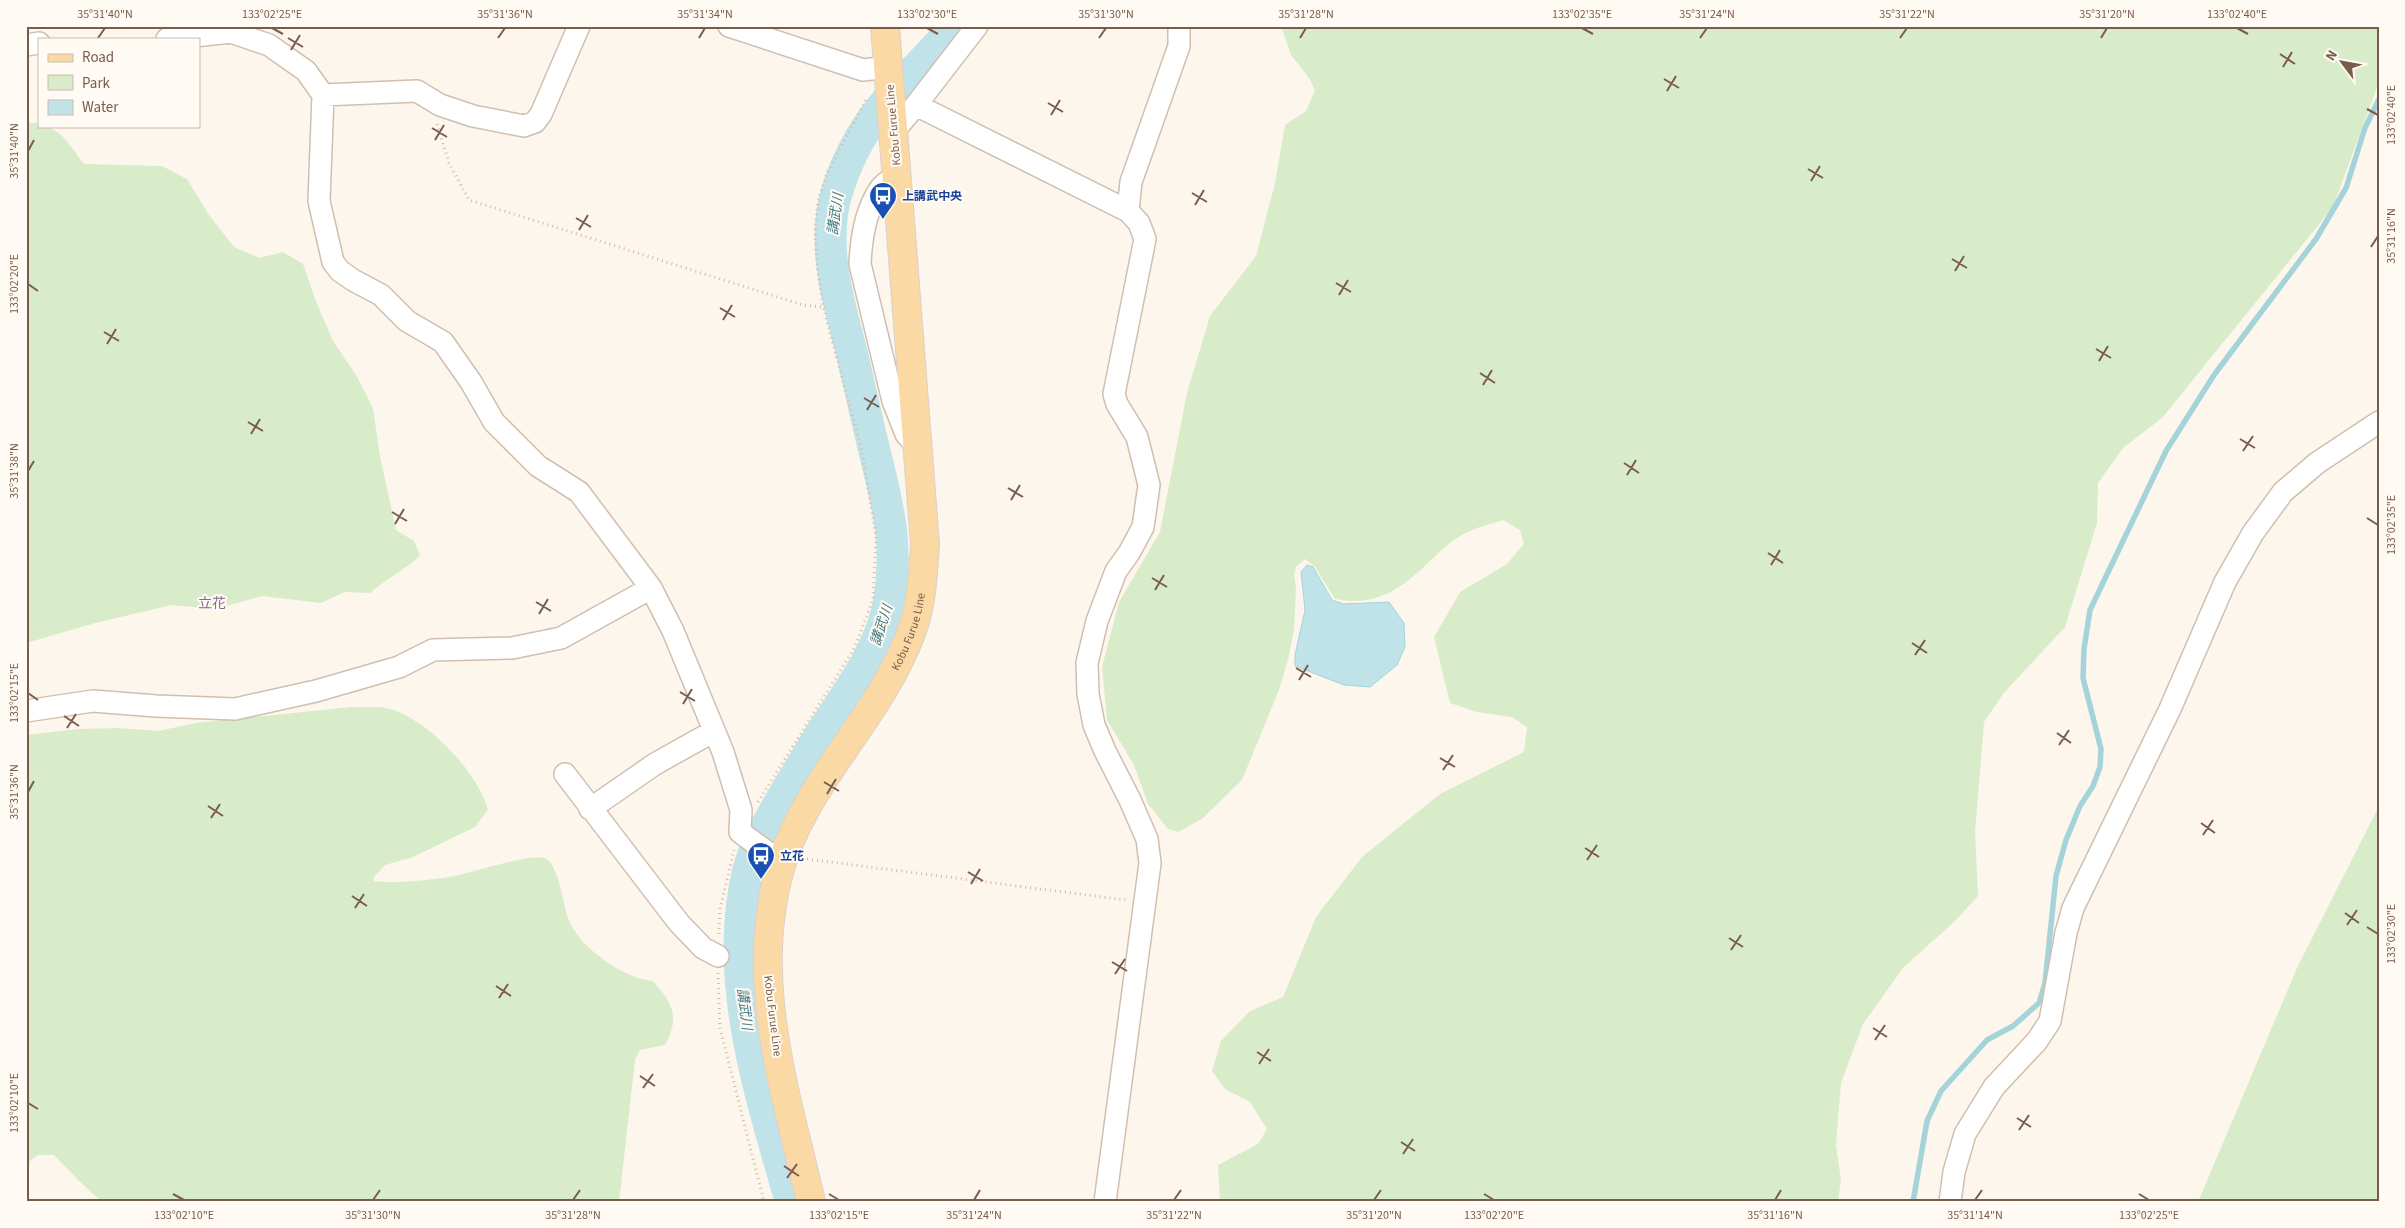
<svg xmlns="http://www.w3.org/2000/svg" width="2405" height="1228" font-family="'Source Sans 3','Noto Sans JP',sans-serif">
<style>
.green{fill:#d8ecc9}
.water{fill:#bfe3e8;stroke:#a5d3da}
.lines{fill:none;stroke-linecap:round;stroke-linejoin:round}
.stream{stroke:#a5d3da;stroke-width:5.5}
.river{stroke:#bfe3e8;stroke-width:32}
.minor-casing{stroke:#d1beb0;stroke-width:24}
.major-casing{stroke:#dad1cd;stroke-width:30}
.path{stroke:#d9b8a5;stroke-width:3;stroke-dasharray:1 4;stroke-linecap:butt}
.minor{stroke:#fff;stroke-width:21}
.major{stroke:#fbd9a5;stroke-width:28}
.ticks{fill:none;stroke:#7a5c4d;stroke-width:2}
.labels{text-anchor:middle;stroke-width:4;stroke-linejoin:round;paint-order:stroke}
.street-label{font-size:12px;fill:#7a5c4d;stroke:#fffaf3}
.transit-label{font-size:12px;font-weight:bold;fill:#164399;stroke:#fffaf3;text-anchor:start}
.water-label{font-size:14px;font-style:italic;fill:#437c86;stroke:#fffaf3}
.neighbourhood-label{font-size:14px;fill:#846695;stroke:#fffaf3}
.neatline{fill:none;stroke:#7a5c4d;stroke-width:2}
.ticks-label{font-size:12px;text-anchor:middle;fill:#7a5c4d}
</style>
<rect width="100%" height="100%" fill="#fdf6ec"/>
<path class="green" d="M1281,26H2379V82L2333,207L2162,418L2123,448L2098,483L2097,523L2065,627L2003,694L1984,722L1975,832L1978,896L1955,921L1903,968L1863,1024L1841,1083L1836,1145L1841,1180L1838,1202H1220L1218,1165L1258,1144L1267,1129L1250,1102L1225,1089L1212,1071L1221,1041L1250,1011L1283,997L1316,917L1362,857L1440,794L1524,752L1527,727L1512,717L1477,712L1450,703L1434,637L1460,592L1507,564L1524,544L1520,530L1503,520C1491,524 1477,527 1466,533C1452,539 1441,551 1430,561C1401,589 1376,607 1335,599L1315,567L1305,559L1296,567L1294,575L1296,588L1294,630L1288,660L1279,690L1242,780L1202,819L1178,832L1168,829L1148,804L1134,765L1107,720L1102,667L1119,602L1160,532L1187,393L1210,316L1256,256L1275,183L1285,125L1306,111L1315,90L1309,78L1291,55Z
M26,123H37L39,126C61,126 72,149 84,164L162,166L187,179L209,215L234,247L259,258L283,252L303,264L315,299L333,341L356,375L373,408L380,456L396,530L414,541L420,556C404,570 386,579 370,593L345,592L321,603L262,596L215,609L172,605L99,622L26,643Z
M351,707C362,708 375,706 386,708C425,716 478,772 488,810L475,827L413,857L385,865L374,877V881C397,884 430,880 454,876C472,873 533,852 546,859C559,865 563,905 568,918C579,948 623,978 653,981C673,1003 680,1018 665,1045L640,1050L635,1060L619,1202H102L78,1180L54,1155H38L26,1164V735L78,729L119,728L158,731L196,723Z
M2379,806V1202H2198L2297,968Z"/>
<path class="water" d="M1307,565L1313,567L1332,600L1343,604L1389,602L1404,623L1405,647L1397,665L1370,687L1344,685L1295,666V655L1305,610L1301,572Z"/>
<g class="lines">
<path class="stream" d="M1913,1202L1927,1121L1941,1091L1987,1040L2013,1026L2039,1003L2045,983L2056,876L2066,840L2080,806L2093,786L2100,767L2101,749L2083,678L2084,649L2090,610L2166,451L2214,375L2316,239L2346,188L2365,128L2379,99"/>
<path class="river" d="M791,1202C761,1096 722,982 748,871C757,835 790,786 809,753C836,706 880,656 889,602C899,541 887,503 873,445C865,412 858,379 850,346C839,303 826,260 832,215C835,189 850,154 864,132C888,93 926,61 955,26"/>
<defs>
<path id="minor" d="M729,26L863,70L888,67
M167,39L231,32L269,45L306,71L323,95L319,201L333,262L340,271L353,280L381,295L407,321L443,342L471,382L494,422L538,466L579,492L651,588L673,631L723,752L741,810L740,832L767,852L784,856
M26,45L39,43
M323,95L417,91L440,105L473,116L524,126L535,122L541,114L579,26
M916,105L977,26
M894,131L916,105L1128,211L1139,223L1145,239L1114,394L1117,404L1137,437L1149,485L1143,527L1129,553L1116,571L1097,621L1087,663L1088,694L1094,725L1105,751L1130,800L1147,839L1150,863L1105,1202
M897,174C892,179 884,183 880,189C865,211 861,239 860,264L893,401L906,434L919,448
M1128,211L1131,182L1179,46V26
M26,711L93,701L156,706L235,709L316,691L399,667L433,650L512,648L561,638L651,588
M565,774L679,923L703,948L718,956
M590,809L655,764L714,731
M1950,1202L1954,1172L1965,1134L1994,1087L2037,1041L2050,1021L2066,933L2073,908L2170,709L2225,582L2253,533L2283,492L2317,463L2379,422"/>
<g id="major">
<path id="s1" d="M811,1202C785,1089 745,971 784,856C813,774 881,714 911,633C922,605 923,573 925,544L885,26"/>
</g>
</defs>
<use href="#minor" class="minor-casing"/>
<use href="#major" class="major-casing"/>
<path class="path" d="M437,124L449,163L469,200L803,305L823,307
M758,802L855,647L873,599L876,537L867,482L860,443L823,307L817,264L815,230L818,201L827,173L867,98
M807,859L1126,900
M719,934L720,909L734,850
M718,973L720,1028L764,1202"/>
<use href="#minor" class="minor"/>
<use href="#major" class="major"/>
</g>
<path class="ticks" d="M272,28L283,34M927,28L938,34M1582,28L1593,34M2237,28L2248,34M98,38L105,28M288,38L303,47M498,38L505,28M699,38L705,28M1099,38L1106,28M1300,38L1306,28M1700,38L1707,28M1900,38L1907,28M2101,38L2107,28M291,50L300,35M2280,54L2295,64M2283,67L2292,52M1664,79L1679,88M1667,91L1676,76M1048,103L1063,112M2367,109L2378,115M1051,115L1060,100M432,128L447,137M435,140L444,125M28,151L34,140M1808,169L1823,178M1811,181L1820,166M1192,193L1207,202M1195,205L1204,190M576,218L591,227M579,230L588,215M2371,247L2378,236M1952,259L1967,268M1955,271L1964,256M1336,283L1351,292M28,284L38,291M1339,295L1348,280M720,308L735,317M723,320L732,305M104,332L119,341M107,344L116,329M2096,349L2111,358M2099,361L2108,346M1480,373L1495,383M1483,385L1492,370M864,398L879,407M867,410L876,395M248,422L263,431M251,434L260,419M2240,439L2255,448M2243,451L2253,436M1624,463L1639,473M28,471L34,461M1627,475L1636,460M1008,488L1023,497M1011,500L1020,485M392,512L407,521M2367,518L2378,525M395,524L404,509M1768,553L1783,563M1771,565L1780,550M1152,578L1167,587M1155,590L1164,575M536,602L551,611M539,614L548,599M1912,643L1927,653M1915,655L1925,640M1296,668L1311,677M1299,680L1308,665M680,692L695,701M28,693L38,700M683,704L692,689M64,716L79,726M67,728L76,714M2057,733L2071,743M2059,745L2069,730M1440,758L1455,767M1443,770L1453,755M824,782L839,791M28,792L34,781M827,794L836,779M208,806L223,816M211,818L220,804M2201,823L2215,833M2203,835L2213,820M1585,848L1599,857M1587,860L1597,845M968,872L983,881M971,884L980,869M352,896L367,906M355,908L364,894M2345,913L2359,923M2347,925L2357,910M2367,927L2378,934M1729,938L1743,947M1731,950L1741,935M1112,962L1127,971M1115,974L1125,959M496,986L511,996M499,998L508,984M1873,1028L1887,1037M1875,1040L1885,1025M1257,1052L1271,1061M1259,1064L1269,1049M640,1076L655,1086M643,1088L653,1074M28,1103L38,1109M2017,1118L2031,1127M2019,1130L2029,1115M1401,1142L1415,1151M1403,1154L1413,1139M784,1166L799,1176M787,1178L797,1164M173,1194L184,1200M829,1194L839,1200M1484,1194L1494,1200M2139,1194L2149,1200M373,1200L380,1190M573,1200L580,1190M974,1200L980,1190M1174,1200L1181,1190M1374,1200L1381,1190M1775,1200L1781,1190M1975,1200L1982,1190"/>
<defs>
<symbol id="bus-pin" viewBox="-11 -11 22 30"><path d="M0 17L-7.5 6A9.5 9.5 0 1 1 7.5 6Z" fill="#1a4fb4" stroke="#fffaf3"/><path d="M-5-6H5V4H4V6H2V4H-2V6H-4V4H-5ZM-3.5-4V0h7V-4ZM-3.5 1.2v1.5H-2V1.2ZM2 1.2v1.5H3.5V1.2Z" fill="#fff"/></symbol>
</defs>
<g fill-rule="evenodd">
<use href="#bus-pin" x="867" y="180" width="32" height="43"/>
<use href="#bus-pin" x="745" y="840" width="32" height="43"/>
</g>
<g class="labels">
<g class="street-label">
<text transform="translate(893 125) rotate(-95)" y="4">Kobu Furue Line</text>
<text dy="4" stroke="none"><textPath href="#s1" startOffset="610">Kobu Furue Line</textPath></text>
<text transform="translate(773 1016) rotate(83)" y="4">Kobu Furue Line</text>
</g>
<g class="transit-label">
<text x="902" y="200">上講武中央</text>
<text x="780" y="860">立花</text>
</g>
<g class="water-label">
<text transform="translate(835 214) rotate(-82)" y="5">講武川</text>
<text transform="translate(881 625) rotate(-72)" y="5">講武川</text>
<text transform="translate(745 1009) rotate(83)" y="5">講武川</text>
</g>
<g class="neighbourhood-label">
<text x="212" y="608">立花</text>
</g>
</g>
<rect width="2405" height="1228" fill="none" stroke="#fffaf3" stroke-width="55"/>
<rect x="38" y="38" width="162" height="90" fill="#fffaf3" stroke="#cabbb1"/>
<rect x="48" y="54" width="25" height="8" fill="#fbd9a5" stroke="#cabbb1"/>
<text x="82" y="62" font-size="15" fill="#7a5c4d">Road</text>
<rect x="48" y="75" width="25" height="15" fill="#d8ecc9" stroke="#cabbb1"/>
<text x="82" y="88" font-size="15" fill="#7a5c4d">Park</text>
<rect x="48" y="100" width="25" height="15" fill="#bfe3e8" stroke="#cabbb1"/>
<text x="82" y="112" font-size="15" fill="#7a5c4d">Water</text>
<g transform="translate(2342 62) rotate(302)" stroke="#fffaf3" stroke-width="4" paint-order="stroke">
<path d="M0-4L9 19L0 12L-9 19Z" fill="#7a5c4d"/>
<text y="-8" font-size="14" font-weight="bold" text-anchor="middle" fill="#7a5c4d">N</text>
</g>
<rect x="28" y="28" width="2350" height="1172" class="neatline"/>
<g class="ticks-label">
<text x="105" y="18">35°31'40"N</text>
<text x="272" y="18">133°02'25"E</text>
<text x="505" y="18">35°31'36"N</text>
<text x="705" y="18">35°31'34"N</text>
<text x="927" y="18">133°02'30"E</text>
<text x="1106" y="18">35°31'30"N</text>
<text x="1306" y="18">35°31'28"N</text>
<text x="1582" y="18">133°02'35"E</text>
<text x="1707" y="18">35°31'24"N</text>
<text x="1907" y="18">35°31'22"N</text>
<text x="2107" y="18">35°31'20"N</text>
<text x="2237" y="18">133°02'40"E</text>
<text transform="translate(2391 115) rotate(-90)" y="4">133°02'40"E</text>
<text transform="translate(14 151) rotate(-90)" y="4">35°31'40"N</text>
<text transform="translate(2391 236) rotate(-90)" y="4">35°31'16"N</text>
<text transform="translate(14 284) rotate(-90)" y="4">133°02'20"E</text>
<text transform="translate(14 471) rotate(-90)" y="4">35°31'38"N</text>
<text transform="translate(2391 525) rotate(-90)" y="4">133°02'35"E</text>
<text transform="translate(14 693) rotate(-90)" y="4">133°02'15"E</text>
<text transform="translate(14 792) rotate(-90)" y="4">35°31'36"N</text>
<text transform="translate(2391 934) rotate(-90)" y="4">133°02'30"E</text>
<text transform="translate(14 1103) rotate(-90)" y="4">133°02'10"E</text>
<text x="184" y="1219">133°02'10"E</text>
<text x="373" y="1219">35°31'30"N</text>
<text x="573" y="1219">35°31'28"N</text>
<text x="839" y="1219">133°02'15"E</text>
<text x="974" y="1219">35°31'24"N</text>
<text x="1174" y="1219">35°31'22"N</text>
<text x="1374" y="1219">35°31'20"N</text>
<text x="1494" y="1219">133°02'20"E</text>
<text x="1775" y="1219">35°31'16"N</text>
<text x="1975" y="1219">35°31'14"N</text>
<text x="2149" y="1219">133°02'25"E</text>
</g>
</svg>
